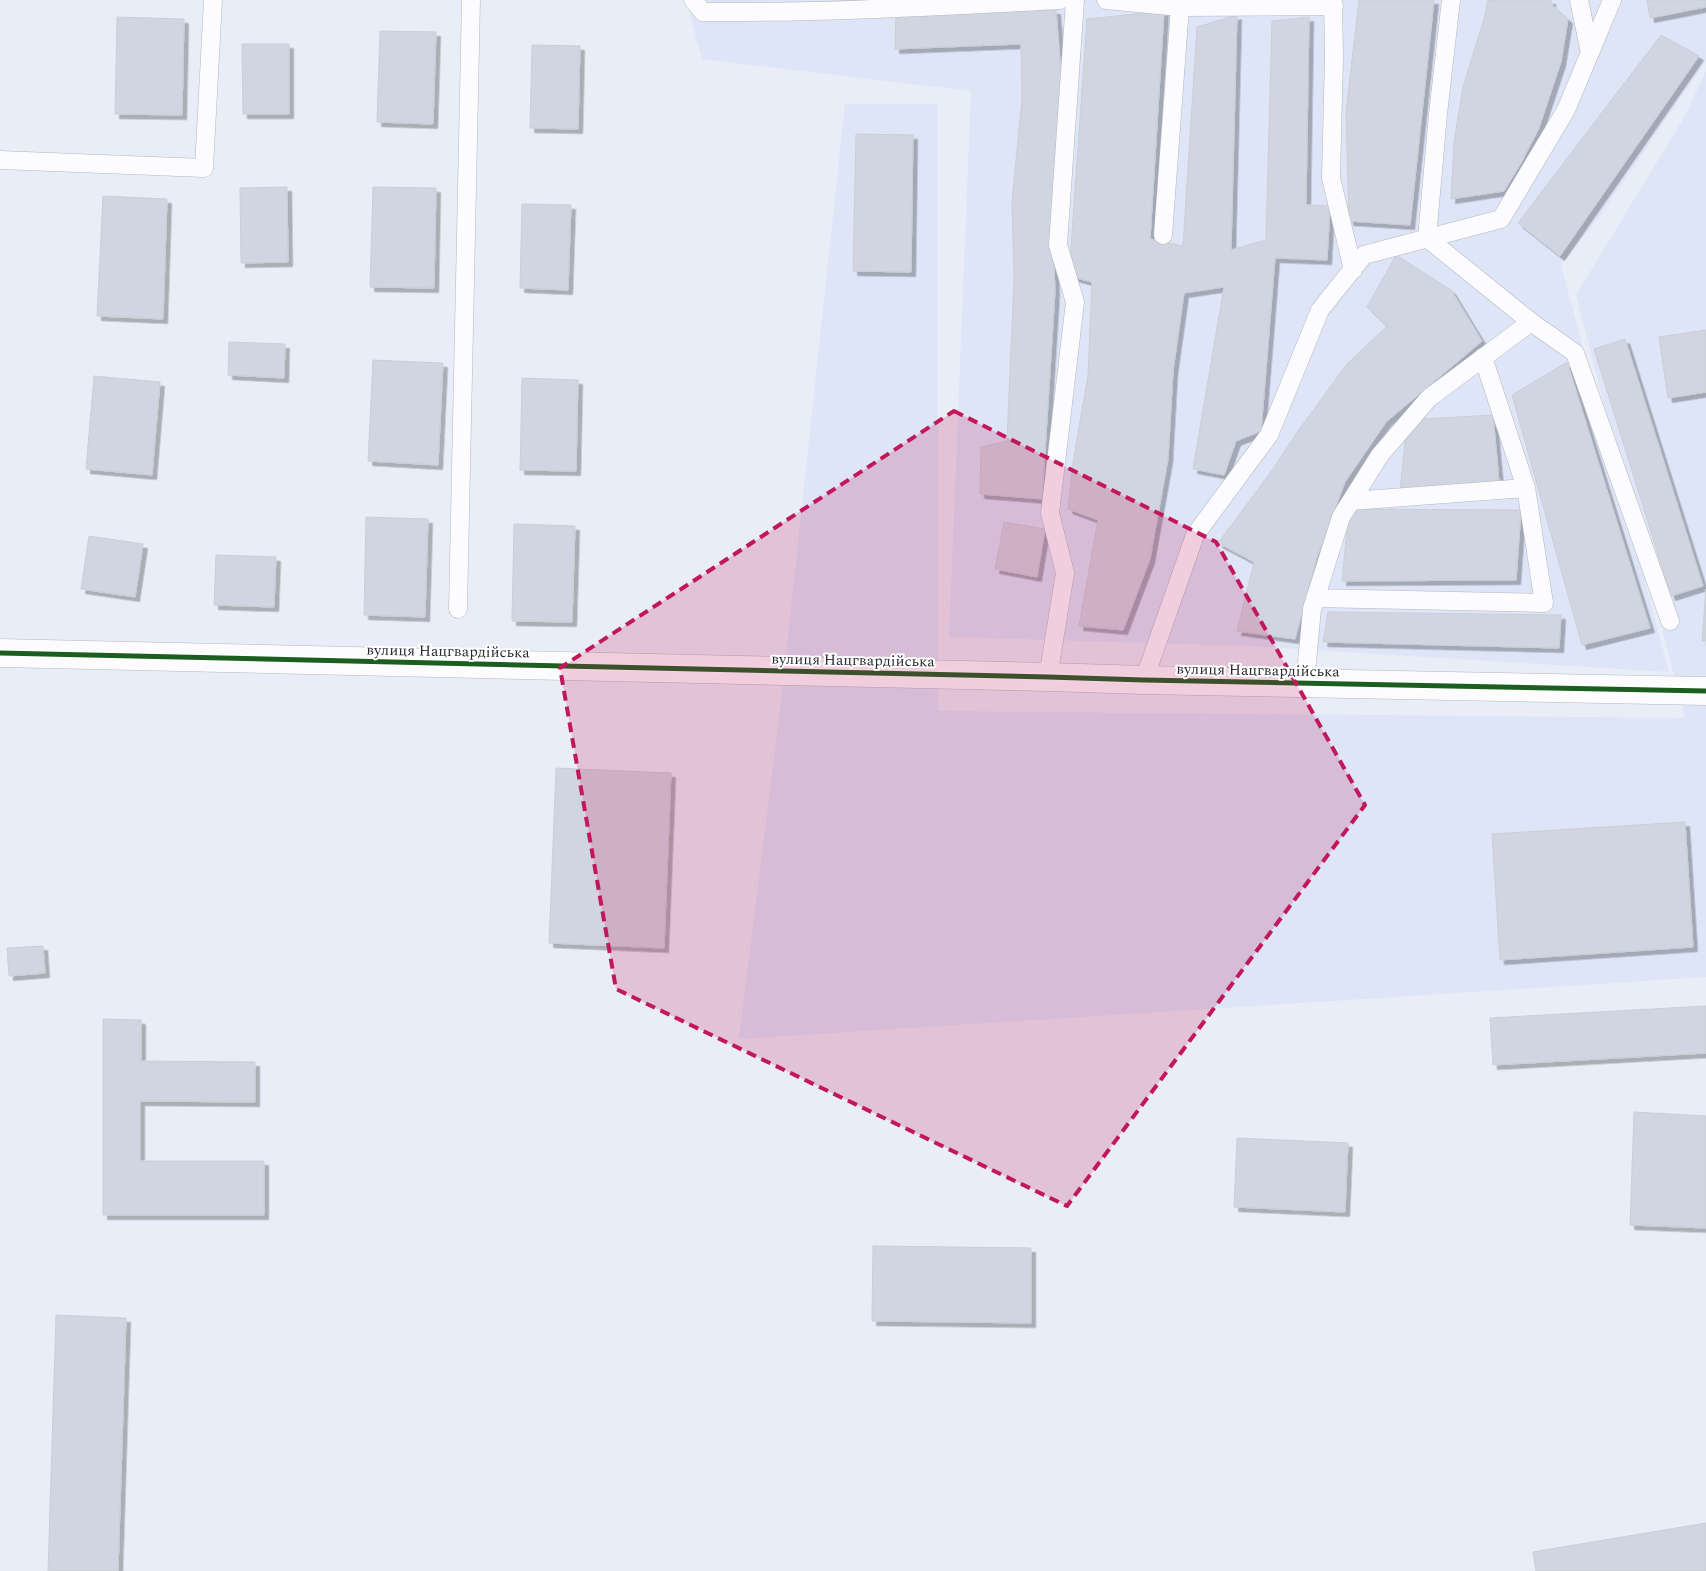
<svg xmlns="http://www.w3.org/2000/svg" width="1706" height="1571" font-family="Spectral,serif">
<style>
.built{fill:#dde5f7}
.building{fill:#d1d5e1;stroke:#cbced5;filter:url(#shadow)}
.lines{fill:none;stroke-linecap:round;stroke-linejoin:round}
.lane-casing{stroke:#b3b7be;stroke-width:19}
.secondary-casing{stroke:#b3b7be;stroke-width:29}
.lane{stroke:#fcfcfe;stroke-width:18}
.secondary{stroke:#fcfcfe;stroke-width:28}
.cycleway-casing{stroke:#fff;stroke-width:8}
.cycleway{stroke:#1b5e20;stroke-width:5}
.marked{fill:#c2185b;fill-opacity:0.2;stroke:#c2185b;stroke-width:4;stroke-dasharray:10 6;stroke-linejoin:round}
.labels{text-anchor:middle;stroke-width:4;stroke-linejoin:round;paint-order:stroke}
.street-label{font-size:15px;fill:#26292f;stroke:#fff}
</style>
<defs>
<filter id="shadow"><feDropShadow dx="4.5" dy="4.5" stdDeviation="0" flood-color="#0004"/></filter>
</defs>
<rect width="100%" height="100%" fill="#e9edf7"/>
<path class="built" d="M686,0H1706V61L1599,217L1561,265L1669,672L1248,646L949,637L971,91L702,59Z
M1706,71V977L739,1039L780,711L845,104H938V711L1685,718L1576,295L1682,121Z"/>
<path class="building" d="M1359,0H1434L1410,225L1349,221L1346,112Z
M1488,0H1551V4L1568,19L1561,62L1539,128L1521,163L1504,191L1451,199L1454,142L1463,87L1484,19Z
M1647,0H1706V7L1650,18Z
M1056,10L1064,111L1052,219L1055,291L1042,499L980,494L981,447L1007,441L1014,279L1012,201L1022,99L1021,44L895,49L896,12Z
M1164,11L1150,239L1183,246L1197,27L1237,15L1231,250L1266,240L1272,21L1309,17L1306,205L1330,206L1327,260L1275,258L1261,431L1236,441L1224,475L1193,469L1224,287L1184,293L1173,371L1168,459L1150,559L1123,630L1079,626L1098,520L1068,509L1073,463L1088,375L1092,282L1069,276L1087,19Z
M117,17L184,19L182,115L115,114Z
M380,31L436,32L433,124L377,122Z
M1661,35L1699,56L1560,256L1518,223Z
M242,44H289V114H243Z
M532,45L580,46L578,129L530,128Z
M856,134L913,135L911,272L853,271Z
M287,187L288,262L241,263L240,188Z
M373,187L436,188L434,288L370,287Z
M103,196L167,199L163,319L97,316Z
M522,204L571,205L568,290L520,288Z
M1396,255L1451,290L1482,341L1386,422L1345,482L1316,560L1295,639L1237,631L1254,562L1218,543L1273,469L1298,431L1347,364L1387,326L1367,307Z
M1706,330V392L1668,398L1659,337Z
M1625,339L1703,586L1671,596L1594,349Z
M229,342L285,344L284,378L228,375Z
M373,360L443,363L438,465L368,461Z
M1567,362L1650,628L1582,645L1512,395Z
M94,376L160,382L152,475L86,469Z
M522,378L578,380L576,471L520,470Z
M1493,415L1499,482L1400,490L1406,433L1424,419Z
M1349,509L1521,510L1516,580L1342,581Z
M366,517L428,519L425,617L364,615Z
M1004,522L1045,529L1037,577L995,569Z
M514,524L575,526L572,622L512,621Z
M89,536L143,544L135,597L81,589Z
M216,555L276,557L274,607L214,605Z
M1706,589V641H1702Z
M1328,612L1561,615L1559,648L1323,642Z
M556,768L671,773L664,948L549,943Z
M1685,822L1693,947L1500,960L1492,834Z
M43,946L45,973L9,976L7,948Z
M1706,1006V1053L1493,1065L1490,1018Z
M103,1019L141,1020V1061L255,1062V1102L140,1101V1161H264V1215H103Z
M1634,1112L1706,1116V1228L1630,1225Z
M1237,1138L1348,1143L1345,1212L1234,1207Z
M873,1246L1031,1248V1323L872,1321Z
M56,1315L126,1318L118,1571H48Z
M1706,1523V1571H1536L1533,1552Z"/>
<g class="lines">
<defs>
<path id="lane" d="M693,0L703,12C822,13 941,6 1060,0
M1106,0L1180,7L1334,6
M1333,0L1334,56L1331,178L1353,270
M1579,0L1590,53
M0,160L204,168L213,0
M1163,235L1180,7
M1531,322L1575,353L1670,621
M1351,501L1526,488
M1315,598L1544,603L1526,488L1483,357
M458,609L471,0
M1048,677L1065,573L1050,513L1075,302L1058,245L1075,0
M1144,680L1195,535L1269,435L1320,310L1364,255L1501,219L1566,110L1612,0
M1305,683L1312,609L1341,517L1380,455L1429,398L1531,322L1427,238L1438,114L1451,0"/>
<path id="secondary" d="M0,653L1048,677L1144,680L1706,691"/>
</defs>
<use href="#lane" class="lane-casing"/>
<use href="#secondary" class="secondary-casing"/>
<use href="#lane" class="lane"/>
<use href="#secondary" class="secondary"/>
<defs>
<path id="cycleway" d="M0,653L1048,677L1144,680L1706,691"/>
</defs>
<use href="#cycleway" class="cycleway-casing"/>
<use href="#cycleway" class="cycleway"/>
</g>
<path class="marked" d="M954,411L1216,542L1365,805L1067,1206L616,989L560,668Z"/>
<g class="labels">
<g class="street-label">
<text transform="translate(448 651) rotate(1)" y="5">вулиця Нацгвардійська</text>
<text transform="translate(853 660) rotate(1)" y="5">вулиця Нацгвардійська</text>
<text transform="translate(1258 670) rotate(1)" y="5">вулиця Нацгвардійська</text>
</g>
</g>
</svg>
